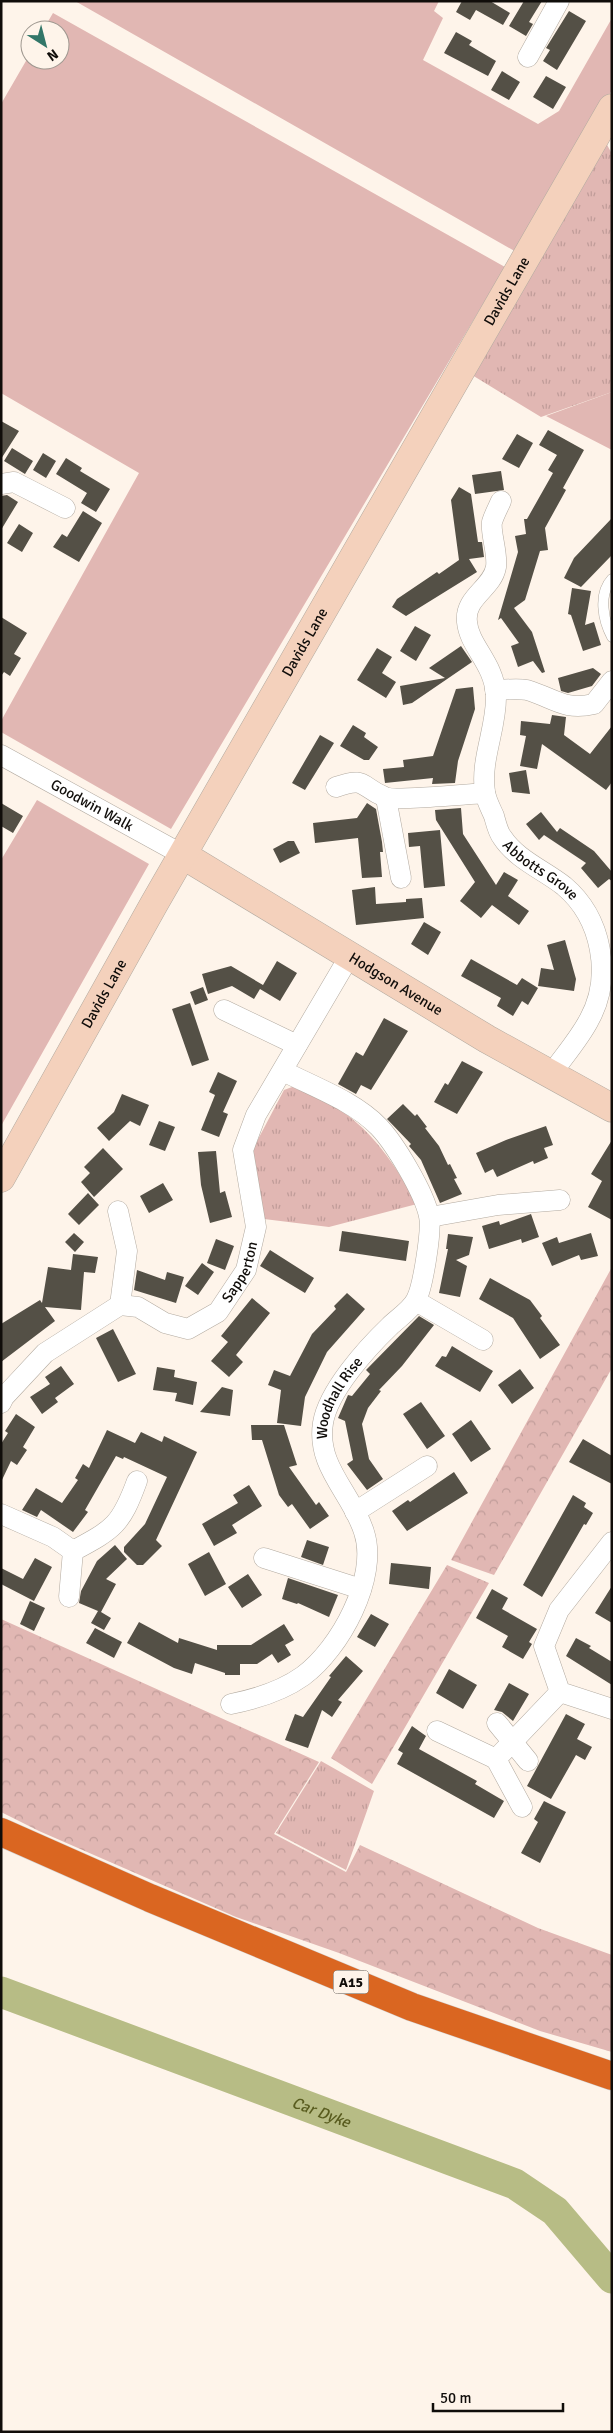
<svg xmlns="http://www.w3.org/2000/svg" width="613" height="2433" font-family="Signika,sans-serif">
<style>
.grass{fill:url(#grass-tufts)}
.forest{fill:url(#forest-crowns)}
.green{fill:#e1b7b3}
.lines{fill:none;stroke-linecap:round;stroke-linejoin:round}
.river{stroke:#b7bc85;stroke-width:31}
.building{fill:#545046}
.lane-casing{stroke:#b2aaa0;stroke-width:11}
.street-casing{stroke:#b2aaa0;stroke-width:21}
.secondary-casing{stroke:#b2aaa0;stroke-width:29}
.highway-casing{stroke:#d4d3d3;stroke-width:29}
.lane{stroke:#fff;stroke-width:10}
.street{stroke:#fff;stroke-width:20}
.secondary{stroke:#f4d1bc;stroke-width:28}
.highway{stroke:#da6621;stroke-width:28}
.labels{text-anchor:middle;stroke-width:5;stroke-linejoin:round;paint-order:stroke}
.shield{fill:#fef4ea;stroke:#57524d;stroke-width:1}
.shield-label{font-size:14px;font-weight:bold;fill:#100d0a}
.street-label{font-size:15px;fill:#100d0a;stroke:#fef4ea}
.water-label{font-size:16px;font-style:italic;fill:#595c1f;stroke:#fef4ea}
</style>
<defs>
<pattern id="grass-tufts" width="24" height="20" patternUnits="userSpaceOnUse" patternTransform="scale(1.25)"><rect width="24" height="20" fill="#e1b7b3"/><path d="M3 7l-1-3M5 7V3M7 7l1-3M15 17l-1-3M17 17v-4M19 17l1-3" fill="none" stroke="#c09c99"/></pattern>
<pattern id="forest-crowns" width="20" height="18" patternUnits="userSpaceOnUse" patternTransform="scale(1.25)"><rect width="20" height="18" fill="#e1b7b3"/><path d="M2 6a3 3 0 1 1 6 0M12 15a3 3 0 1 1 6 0" fill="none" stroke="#c09c99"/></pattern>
</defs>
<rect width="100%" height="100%" fill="#fef4ea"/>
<path class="grass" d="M605,141L612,154V392L541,417L472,375Z
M292,1087C301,1087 308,1093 317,1096C365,1120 392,1158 417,1204L329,1227L264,1219L252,1157L255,1145L284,1090Z
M321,1761L374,1791L346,1870L276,1833Z"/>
<path class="forest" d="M612,1267V1368L494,1575L451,1560Z
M447,1565L489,1583L372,1784L331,1758Z
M1,1619L319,1762L274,1834L346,1872L360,1845L538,1928L612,1955V2052L540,2031L339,1953L236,1917L39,1831L1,1812Z"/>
<path class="green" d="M75,1H439L434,11L443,18L423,60L538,124L559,111L612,18V90L518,253Z
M53,13L505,267L171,829L1,732V721L139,473L1,393V104L30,54V60H60V30H43Z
M612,392V450L546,416Z
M37,800L149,864L1,1126V860Z"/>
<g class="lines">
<path class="river" id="s1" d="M1,1992L515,2184L555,2211L612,2278"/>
</g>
<path class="building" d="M462,1H490L510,13L503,25L476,10L470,20L456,12Z
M524,1H542L529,22L533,24L526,36L509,26Z
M569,11L586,21L557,70L543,61L550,50L546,48Z
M456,32L472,41L469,45L496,61L488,76L444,53Z
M502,71L520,82L509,100L491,90Z
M546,76L566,87L553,109L533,97Z
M1,421L19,431L1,459Z
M548,430L584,450L563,488L566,490L545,528L548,550L540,551L525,600L514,608L532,632L545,672L542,673L533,661L518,667L511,646L519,643L501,618L498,620L518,552L515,536L526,534L524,519H527L553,473L548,470L557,455L539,445Z
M517,434L533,443L519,468L502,459Z
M12,448L33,461L25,474L4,461Z
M43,453L56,461L46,478L33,470Z
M66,458L82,468L80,471L110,489L96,512L81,503L87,493L56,474Z
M501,471L504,490L475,494L472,475Z
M459,487L471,494L478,542H482L484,557L469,559L477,572L406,616L392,607L397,599L437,572L439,574L459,560L451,500Z
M7,495L18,502L1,530V496Z
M83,511L102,523L79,562L53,547L62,534L67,537Z
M612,518V555L581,587L564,578L574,558Z
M19,524L33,533L22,552L7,543Z
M572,588L591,591L585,625L594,622L601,645L583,651L571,615L568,614Z
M1,617L27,633L14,654L21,658L10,676L4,672L1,676Z
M415,626L431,635L416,661L400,651Z
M461,646L472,662L412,703L403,705L400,686L445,678L429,668Z
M377,648L392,657L382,673L396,682L386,698L357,680Z
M593,668L601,674L592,686L568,693L561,691L558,678Z
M473,687L475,709L458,761L455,783L432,784L433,778L385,783L383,769L404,767L403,760L433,756L456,689Z
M552,715L566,717L564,735L590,754L612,726V782L606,790L542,744L537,769L520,766L526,736L520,735L521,721L550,724Z
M353,725L366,733L364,737L378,747L369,760H364L340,746Z
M320,735L334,743L305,790L292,783Z
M526,770L530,794L512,792L509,773Z
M1,803L23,816L13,833L1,826Z
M367,803L376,809L382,842L383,852H380L382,877L362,878L358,838L315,843L313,823L357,818Z
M461,808L463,834L496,885L504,872L518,880L508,896L529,911L519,925L492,905L481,918L460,901L475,882L436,820L435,810Z
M541,812L557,832L560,828L594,851L612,872V881L609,879L598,888L581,868L586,863L544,835L539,840L526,824Z
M440,830L445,886L424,888L420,846L409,847L408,833Z
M288,841H294L300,853L280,863L273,849Z
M375,887L376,904L406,902V899L422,898L424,918L356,925L352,890Z
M424,922L441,932L428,955L411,944Z
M565,940L576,979L574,991L538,986L541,968L554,970L547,945Z
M471,959L517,985L522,978L538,988L528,1005L522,1001L513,1016L497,1006L501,998L461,976Z
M277,961L297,973L280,1001L260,989L254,999L232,986L208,994L202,974L231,966L263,985Z
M203,987L208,1000L195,1005L190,992Z
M190,1003L209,1060L192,1066L172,1009Z
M384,1018L408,1031L371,1090L361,1085L356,1094L338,1084L356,1052L363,1056Z
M462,1061L483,1072L457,1114L434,1102L445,1083L448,1085Z
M218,1072L237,1081L223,1112L228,1114L219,1137L201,1130L215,1095L209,1092Z
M122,1094L149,1105L140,1126L130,1121L109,1141L97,1128L114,1112Z
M403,1104L415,1116L417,1114L427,1127L425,1128L439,1146L448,1165L450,1164L457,1178L454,1179L462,1194L440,1203L421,1160L409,1146L411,1144L387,1119Z
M159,1121L175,1127L165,1151L149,1145Z
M546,1126L553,1145L544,1148L548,1158L534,1164L533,1161L497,1177L493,1169L485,1173L476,1153L506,1140Z
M612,1140V1220L588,1207L602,1181L591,1174Z
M103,1148L123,1169L94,1197L81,1182L90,1173L84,1167Z
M216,1151L220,1193L225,1191L232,1217L210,1223L201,1185L198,1152Z
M163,1183L173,1200L149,1213L140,1196Z
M88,1193L99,1205L79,1225L68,1214Z
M531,1214L539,1237L522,1243L521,1239L489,1249L482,1226L499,1221L500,1225Z
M342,1231L409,1241L406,1261L339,1251Z
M74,1233L84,1242L75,1252L65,1242Z
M591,1233L598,1256L581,1260L579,1255L552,1266L542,1243L557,1237L559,1243Z
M448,1234L473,1237L469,1255L456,1260L467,1266L460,1297L439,1293L448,1249H446Z
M216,1239L234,1246L225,1270L207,1263Z
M270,1250L314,1278L305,1293L260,1266Z
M73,1254L98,1257L95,1273L84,1272L81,1310L45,1307L55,1321L1,1362V1324L40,1300L42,1303L48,1267L71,1270Z
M202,1263L214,1272L198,1295L185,1286Z
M137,1270L165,1280L167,1272L184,1277L176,1303L134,1290Z
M490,1278L530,1300L542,1316L540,1318L560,1345L540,1359L513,1318L479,1299Z
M347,1293L365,1309L327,1352L305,1397L301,1426L277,1423L281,1390L268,1385L274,1370L290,1376L312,1334L336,1309L334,1306Z
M252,1298L270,1313L236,1355L243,1362L229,1377L211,1361L228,1342L221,1336Z
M419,1316L434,1325L402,1366L379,1390L381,1391L368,1408L362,1424L369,1459L383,1479L367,1490L347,1464L353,1460L345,1421L338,1418L348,1395L352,1396L370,1374L366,1370Z
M113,1329L136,1374L118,1382L96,1338Z
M452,1346L493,1371L480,1392L435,1366L442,1356L446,1357Z
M61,1366L74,1384L55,1398L58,1402L42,1414L30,1397L50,1384L45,1377Z
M157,1367L175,1370L174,1377L197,1382L193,1405L175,1401L177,1393L153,1390Z
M520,1369L534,1388L512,1404L498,1385Z
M222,1387L233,1390L230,1416L200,1412Z
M421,1402L445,1436L427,1449L403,1414Z
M16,1414L35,1427L23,1447L27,1450L17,1465L11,1461L1,1482V1444L8,1433L5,1431Z
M471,1420L491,1449L471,1462L452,1434Z
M251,1425H284L297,1465L289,1467L316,1505L319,1502L329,1516L310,1529L292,1504L288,1507L279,1495L262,1440H252Z
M107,1430L135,1443L141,1432L162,1442L164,1436L197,1452L156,1540L162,1546L143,1565H137L124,1552V1547L145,1524L167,1477L124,1457L123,1459L116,1456L85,1510L88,1512L73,1532L41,1510L37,1517L22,1510L36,1488L62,1503L78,1480L75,1478L83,1464L89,1468Z
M583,1439L612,1456V1484L569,1462Z
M454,1472L468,1493L407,1531L392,1511L408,1500L410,1502Z
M249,1485L262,1506L232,1525L237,1533L214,1546L202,1524L238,1503L233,1495Z
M573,1495L586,1503L584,1507L593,1513L586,1525L584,1524L542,1597L523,1585Z
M307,1540L329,1547L323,1565L301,1557Z
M115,1545L127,1559L106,1579L116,1584L101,1612L111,1618L104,1630L91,1623L98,1611L79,1603L81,1591L97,1561Z
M209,1552L226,1584L205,1596L188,1564Z
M35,1558L52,1567L34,1601L1,1584V1568L23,1579Z
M391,1563L431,1567L429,1589L389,1584Z
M248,1574L262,1595L242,1608L228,1587Z
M288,1578L338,1595L329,1617L298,1603L297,1604L282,1599Z
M612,1586V1623L595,1613Z
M492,1589L508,1598L502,1609L537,1629L529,1642L532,1644L523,1659L502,1647L508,1636L476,1618Z
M30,1601L45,1608L34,1631L20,1624Z
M371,1614L389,1624L375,1647L357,1637Z
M139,1622L178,1643L179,1638L217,1650V1645H251L284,1624L294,1640L285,1645L291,1655L278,1663L272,1654L257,1664H240V1675H225V1673L195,1663L192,1674L174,1668L127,1643Z
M95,1628L122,1642L114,1658L86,1643Z
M576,1638L591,1646L589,1648L612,1662V1685L566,1656Z
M346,1656L363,1671L338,1700L342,1702L332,1717L322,1710L308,1748L285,1740L295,1714L303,1717L331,1677L329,1676Z
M449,1669L477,1685L463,1709L436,1693Z
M509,1683L529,1694L513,1721L502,1712L494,1710Z
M566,1714L585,1724L577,1739L592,1747L585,1760L576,1755L551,1799L527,1786Z
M412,1726L426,1736L419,1749L477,1781L475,1784L504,1801L494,1818L397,1764L403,1753L398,1750Z
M544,1801L566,1812L540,1863L521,1853L538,1822L534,1819Z"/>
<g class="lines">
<defs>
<path id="lane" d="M612,579C598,594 603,620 612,637"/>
<g id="street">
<path d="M528,57L559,1"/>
<path d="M1,484L14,482L65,508"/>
<path id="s2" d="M501,501C498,508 494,515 492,522C490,532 498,553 496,567C492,589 464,597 467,622C469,646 494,663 496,695C497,728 480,759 485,792C486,800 491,809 494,816C496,823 498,832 502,837C517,860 544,870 564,886C602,918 613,977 589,1020C579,1039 564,1056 552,1073"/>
<path d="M495,690C505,690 517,688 527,690C554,698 564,711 594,704L612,681"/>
<path id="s3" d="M1,755L183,855"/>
<path d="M336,787C367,776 360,787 385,797C394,801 469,794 485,793"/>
<path d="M386,798L401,878"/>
<path d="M224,1010L297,1045"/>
<path d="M118,1211L127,1251L120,1305"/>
<path d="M430,1217L498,1205L560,1200"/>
<path d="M416,1301L483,1340"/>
<path id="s4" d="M1,1403L4,1397L45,1353L120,1305L138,1307L165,1323L188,1329L218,1312L246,1270L256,1227L243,1150L256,1115L349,957"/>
<path d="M355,1512L427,1466"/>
<path d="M1,1514L53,1537L73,1551C114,1529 121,1525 137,1481"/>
<path d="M612,1542L559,1610L544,1646L560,1692L612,1709"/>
<path d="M264,1558L361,1589"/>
<path d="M69,1597L73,1551"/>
<path id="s5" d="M231,1704C256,1699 282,1691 303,1676C340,1649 379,1577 364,1532C352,1493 316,1467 323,1423C328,1391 367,1348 390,1326C397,1319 411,1310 416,1300C423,1287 432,1230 429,1216C424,1192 395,1144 379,1127C354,1101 314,1087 283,1071"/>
<path d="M497,1723L528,1761"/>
<path d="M437,1731L496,1759"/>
<path d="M522,1807L496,1759L560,1692"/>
</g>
<g id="secondary">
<path id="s6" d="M183,855L487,1039L612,1108"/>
<path id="s7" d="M1,1178L154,904L612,108"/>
</g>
<path id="highway" d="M1,1832L150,1898L412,2007L612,2076"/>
</defs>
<use href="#lane" class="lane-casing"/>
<use href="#street" class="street-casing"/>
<use href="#secondary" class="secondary-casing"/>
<use href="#highway" class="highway-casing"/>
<use href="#lane" class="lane"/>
<use href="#street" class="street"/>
<use href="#secondary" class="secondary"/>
<use href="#highway" class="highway"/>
</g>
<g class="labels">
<rect class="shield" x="333.5" y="1970.5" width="35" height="23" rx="4"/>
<g class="shield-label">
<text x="351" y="1987">A15</text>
</g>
<g class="street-label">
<text dy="5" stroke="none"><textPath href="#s7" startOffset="1021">Davids Lane</textPath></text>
<text dy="5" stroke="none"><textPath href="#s7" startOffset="616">Davids Lane</textPath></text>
<text dy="5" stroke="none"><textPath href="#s3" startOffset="104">Goodwin Walk</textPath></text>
<text dy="5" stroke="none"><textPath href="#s2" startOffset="409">Abbotts Grove</textPath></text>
<text dy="5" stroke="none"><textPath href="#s6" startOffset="249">Hodgson Avenue</textPath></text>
<text dy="5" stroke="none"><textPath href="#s7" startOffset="211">Davids Lane</textPath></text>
<text dy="5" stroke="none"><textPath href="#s4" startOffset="310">Sapperton</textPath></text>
<text dy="5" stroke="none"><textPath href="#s5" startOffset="390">Woodhall Rise</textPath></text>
</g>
<g class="water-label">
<text dy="6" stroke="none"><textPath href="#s1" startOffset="342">Car Dyke</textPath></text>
</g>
</g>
<rect width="613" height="2433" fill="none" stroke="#100d0a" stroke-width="5"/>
<g transform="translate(45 45) rotate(144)"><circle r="24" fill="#fef4ea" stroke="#9f9890"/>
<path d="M0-4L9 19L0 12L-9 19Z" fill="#327668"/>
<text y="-8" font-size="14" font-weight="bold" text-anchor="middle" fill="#100d0a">N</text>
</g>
<path d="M433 2403v8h130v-8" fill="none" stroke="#100d0a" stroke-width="2.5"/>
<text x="440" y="2403" font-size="15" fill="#100d0a" stroke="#fef4ea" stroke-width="4" paint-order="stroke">50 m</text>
</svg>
